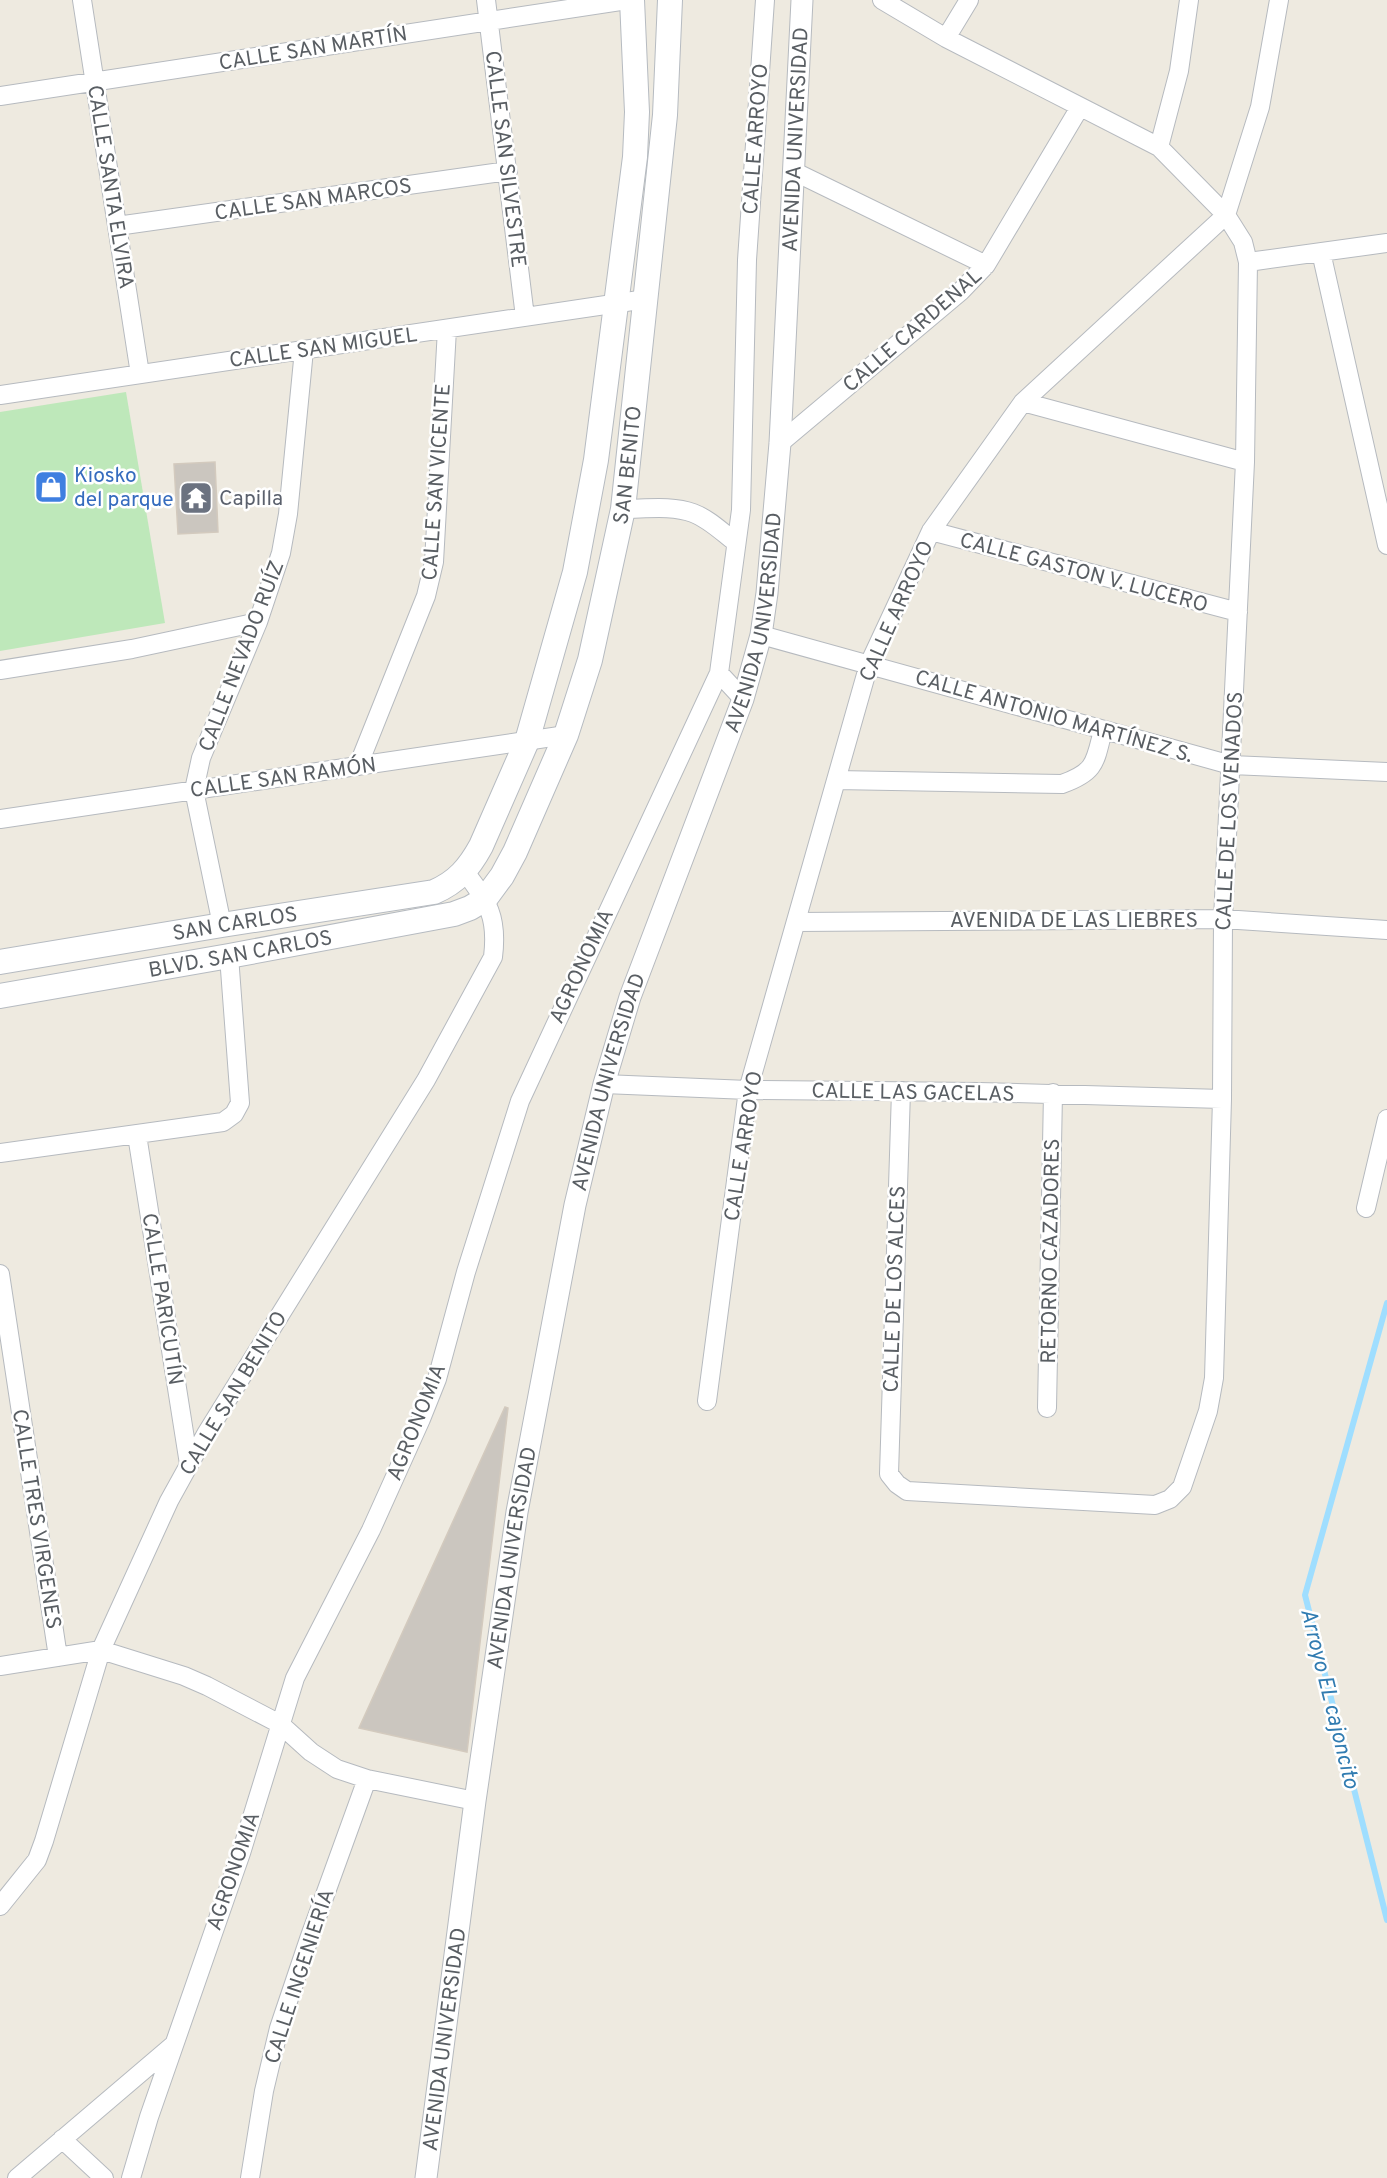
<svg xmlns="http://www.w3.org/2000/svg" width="1387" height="2178" font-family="Overpass,sans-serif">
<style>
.green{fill:#bee8ba}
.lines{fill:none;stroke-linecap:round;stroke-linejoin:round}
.stream{stroke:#9fdeff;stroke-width:6}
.building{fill:#cbc6bf;stroke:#d3cabe;stroke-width:1.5}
.minor-casing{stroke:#b6babf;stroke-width:20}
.tertiary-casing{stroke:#b6babf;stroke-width:23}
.secondary-casing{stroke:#b6bbc1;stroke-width:26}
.minor{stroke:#fff;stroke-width:18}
.tertiary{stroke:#fff;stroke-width:21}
.secondary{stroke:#fff;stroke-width:24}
.labels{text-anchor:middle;stroke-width:5;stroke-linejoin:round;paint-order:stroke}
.street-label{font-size:21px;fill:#595e63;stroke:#fff}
.shop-label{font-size:21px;fill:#366cbe;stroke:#fff;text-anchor:start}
.worship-label{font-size:21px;fill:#5b616d;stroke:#fff;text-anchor:start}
.water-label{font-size:22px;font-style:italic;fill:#317cb1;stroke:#fff}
</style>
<rect width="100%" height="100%" fill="#eeeae0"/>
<path class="green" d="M126,392L165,623L0,651V412Z"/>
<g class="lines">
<path class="stream" d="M1387,1303L1305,1595L1387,1920"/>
</g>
<path class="building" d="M215,462L218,532L178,534L174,464Z
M505,1407L508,1408L467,1752L359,1728Z"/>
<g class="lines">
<defs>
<path id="minor" d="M82,0L140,374
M486,0L525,317
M882,0L946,38L1159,147L1226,215L1243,242L1248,262L1245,462L1223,919L1222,1099L1214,1378L1208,1411L1182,1487L1170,1499L1155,1505L907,1491L897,1484L889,1474L901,1091
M946,38L969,0
M0,96L627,0
M1159,147L1179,71L1189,0
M793,171L986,265
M117,226L508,171
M1321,252L1387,545
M1248,262L1387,243
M0,395L646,299
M1023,402L1245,462
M780,443L961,291L986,265L1080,107
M623,509C645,509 672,505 693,513C709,519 722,532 735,542
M931,531L1238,612
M761,635L1231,765L1387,772
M0,670L132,649L258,622
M743,699L719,673L741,510L747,260L765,0
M358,766L426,596L434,562L447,329
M836,780L1062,784C1096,772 1095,762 1103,730
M0,819L566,735
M796,922L1223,919L1387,930
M222,925L194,790L201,758L258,622L281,553L288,514L304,350
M604,1084L748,1090L979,1092L1222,1099
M137,1135L189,1464
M0,1153L223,1122L234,1114L240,1103L229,956
M1366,1208L1387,1119
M0,1274L58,1657
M707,1401L748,1090L869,664L931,531L1023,402L1226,215L1260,107L1279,0
M1047,1408L1053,1093
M0,1666L101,1650L184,1676L207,1686L280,1724L311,1752L337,1769L367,1779L475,1801
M0,1906L37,1860L44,1841L101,1650L169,1501L206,1434L426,1080L493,957C498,917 488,902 465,872
M62,2139L104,2178
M17,2178L172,2046
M131,2178L149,2117L241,1853L295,1678L371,1530L421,1419L437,1379L466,1272L520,1101L719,673
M250,2178L264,2091L279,2028L309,1939L367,1779"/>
<g id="tertiary">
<path id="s1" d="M426,2178L475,1801L517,1512L575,1205L604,1084L630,997L743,699L761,635L767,593L780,443L802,0"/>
</g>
<g id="secondary">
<path id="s2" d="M0,962L222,925L434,892C457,882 469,868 481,846L527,741L575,572L596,460L635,157L637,112L632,0"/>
<path id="s3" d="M0,996L229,956L454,914L470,908L485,899L502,876L515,852L566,735L590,660L623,509L665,115L670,0"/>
</g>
</defs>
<use href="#minor" class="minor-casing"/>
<use href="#tertiary" class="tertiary-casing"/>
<use href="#secondary" class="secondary-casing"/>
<use href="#minor" class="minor"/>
<use href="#tertiary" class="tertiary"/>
<use href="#secondary" class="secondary"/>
</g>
<defs>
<symbol id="shop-square" viewBox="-11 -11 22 22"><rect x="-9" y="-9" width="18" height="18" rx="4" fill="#3f7fe0" stroke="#fff"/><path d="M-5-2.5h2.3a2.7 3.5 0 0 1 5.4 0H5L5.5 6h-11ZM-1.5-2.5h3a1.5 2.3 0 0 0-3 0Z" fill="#fff"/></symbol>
<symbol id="temple-square" viewBox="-11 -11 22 22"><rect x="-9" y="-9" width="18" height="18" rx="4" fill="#6b7280" stroke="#fff"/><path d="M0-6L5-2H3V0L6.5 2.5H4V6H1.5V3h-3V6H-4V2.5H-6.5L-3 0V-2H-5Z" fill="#fff"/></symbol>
</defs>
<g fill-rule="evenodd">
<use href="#shop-square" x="32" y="468" width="38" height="38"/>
<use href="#temple-square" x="177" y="479" width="38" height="38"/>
</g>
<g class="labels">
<g class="street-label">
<text transform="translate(313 48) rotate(-9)" y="7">CALLE SAN MARTÍN</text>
<text transform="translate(755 139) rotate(-86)" y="7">CALLE ARROYO</text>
<text dy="7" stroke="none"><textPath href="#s1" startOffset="2082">AVENIDA UNIVERSIDAD</textPath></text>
<text transform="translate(506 159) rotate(83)" y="7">CALLE SAN SILVESTRE</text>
<text transform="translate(111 187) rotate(81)" y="7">CALLE SANTA ELVIRA</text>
<text transform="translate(313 199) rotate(-8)" y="7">CALLE SAN MARCOS</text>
<text transform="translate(912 330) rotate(-41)" y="7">CALLE CARDENAL</text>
<text transform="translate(323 347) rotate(-8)" y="7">CALLE SAN MIGUEL</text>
<text dy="7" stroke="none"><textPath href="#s3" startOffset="957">SAN BENITO</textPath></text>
<text transform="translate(436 482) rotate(-86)" y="7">CALLE SAN VICENTE</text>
<text transform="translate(1084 572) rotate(15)" y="7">CALLE GASTON V. LUCERO</text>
<text transform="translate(896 611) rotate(-66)" y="7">CALLE ARROYO</text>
<text dy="7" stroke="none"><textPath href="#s1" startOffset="1596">AVENIDA UNIVERSIDAD</textPath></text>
<text transform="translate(241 656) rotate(-69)" y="7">CALLE NEVADO RUÍZ</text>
<text transform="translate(1054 716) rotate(16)" y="7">CALLE ANTONIO MARTÍNEZ S.</text>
<text transform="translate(283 777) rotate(-8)" y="7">CALLE SAN RAMÓN</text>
<text transform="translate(1229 811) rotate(-87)" y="7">CALLE DE LOS VENADOS</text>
<text x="1074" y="927">AVENIDA DE LAS LIEBRES</text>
<text dy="7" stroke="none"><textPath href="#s2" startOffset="238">SAN CARLOS</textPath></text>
<text dy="7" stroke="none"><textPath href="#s3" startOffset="244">BLVD. SAN CARLOS</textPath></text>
<text transform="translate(581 966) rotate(-65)" y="7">AGRONOMIA</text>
<text dy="7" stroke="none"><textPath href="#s1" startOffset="1112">AVENIDA UNIVERSIDAD</textPath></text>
<text transform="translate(913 1092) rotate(1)" y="7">CALLE LAS GACELAS</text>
<text transform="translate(743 1146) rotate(-81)" y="7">CALLE ARROYO</text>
<text transform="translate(1050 1251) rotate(-89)" y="7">RETORNO CAZADORES</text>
<text transform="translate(894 1289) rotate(-88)" y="7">CALLE DE LOS ALCES</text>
<text transform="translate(163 1299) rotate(81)" y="7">CALLE PARICUTÍN</text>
<text transform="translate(233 1393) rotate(-59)" y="7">CALLE SAN BENITO</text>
<text transform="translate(416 1422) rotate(-68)" y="7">AGRONOMIA</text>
<text transform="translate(37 1519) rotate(81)" y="7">CALLE TRES VIRGENES</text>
<text dy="7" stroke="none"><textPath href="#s1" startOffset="626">AVENIDA UNIVERSIDAD</textPath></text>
<text transform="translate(233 1871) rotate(-71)" y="7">AGRONOMIA</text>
<text transform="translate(299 1976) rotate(-72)" y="7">CALLE INGENIERÍA</text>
<text dy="7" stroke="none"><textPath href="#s1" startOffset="140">AVENIDA UNIVERSIDAD</textPath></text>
</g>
<g class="shop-label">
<text x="74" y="482">Kiosko<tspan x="74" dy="24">del parque</tspan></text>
</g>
<g class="worship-label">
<text x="219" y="505">Capilla</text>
</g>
<g class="water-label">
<text transform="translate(1331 1698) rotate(76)" y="8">Arroyo EL cajoncito</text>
</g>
</g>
</svg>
